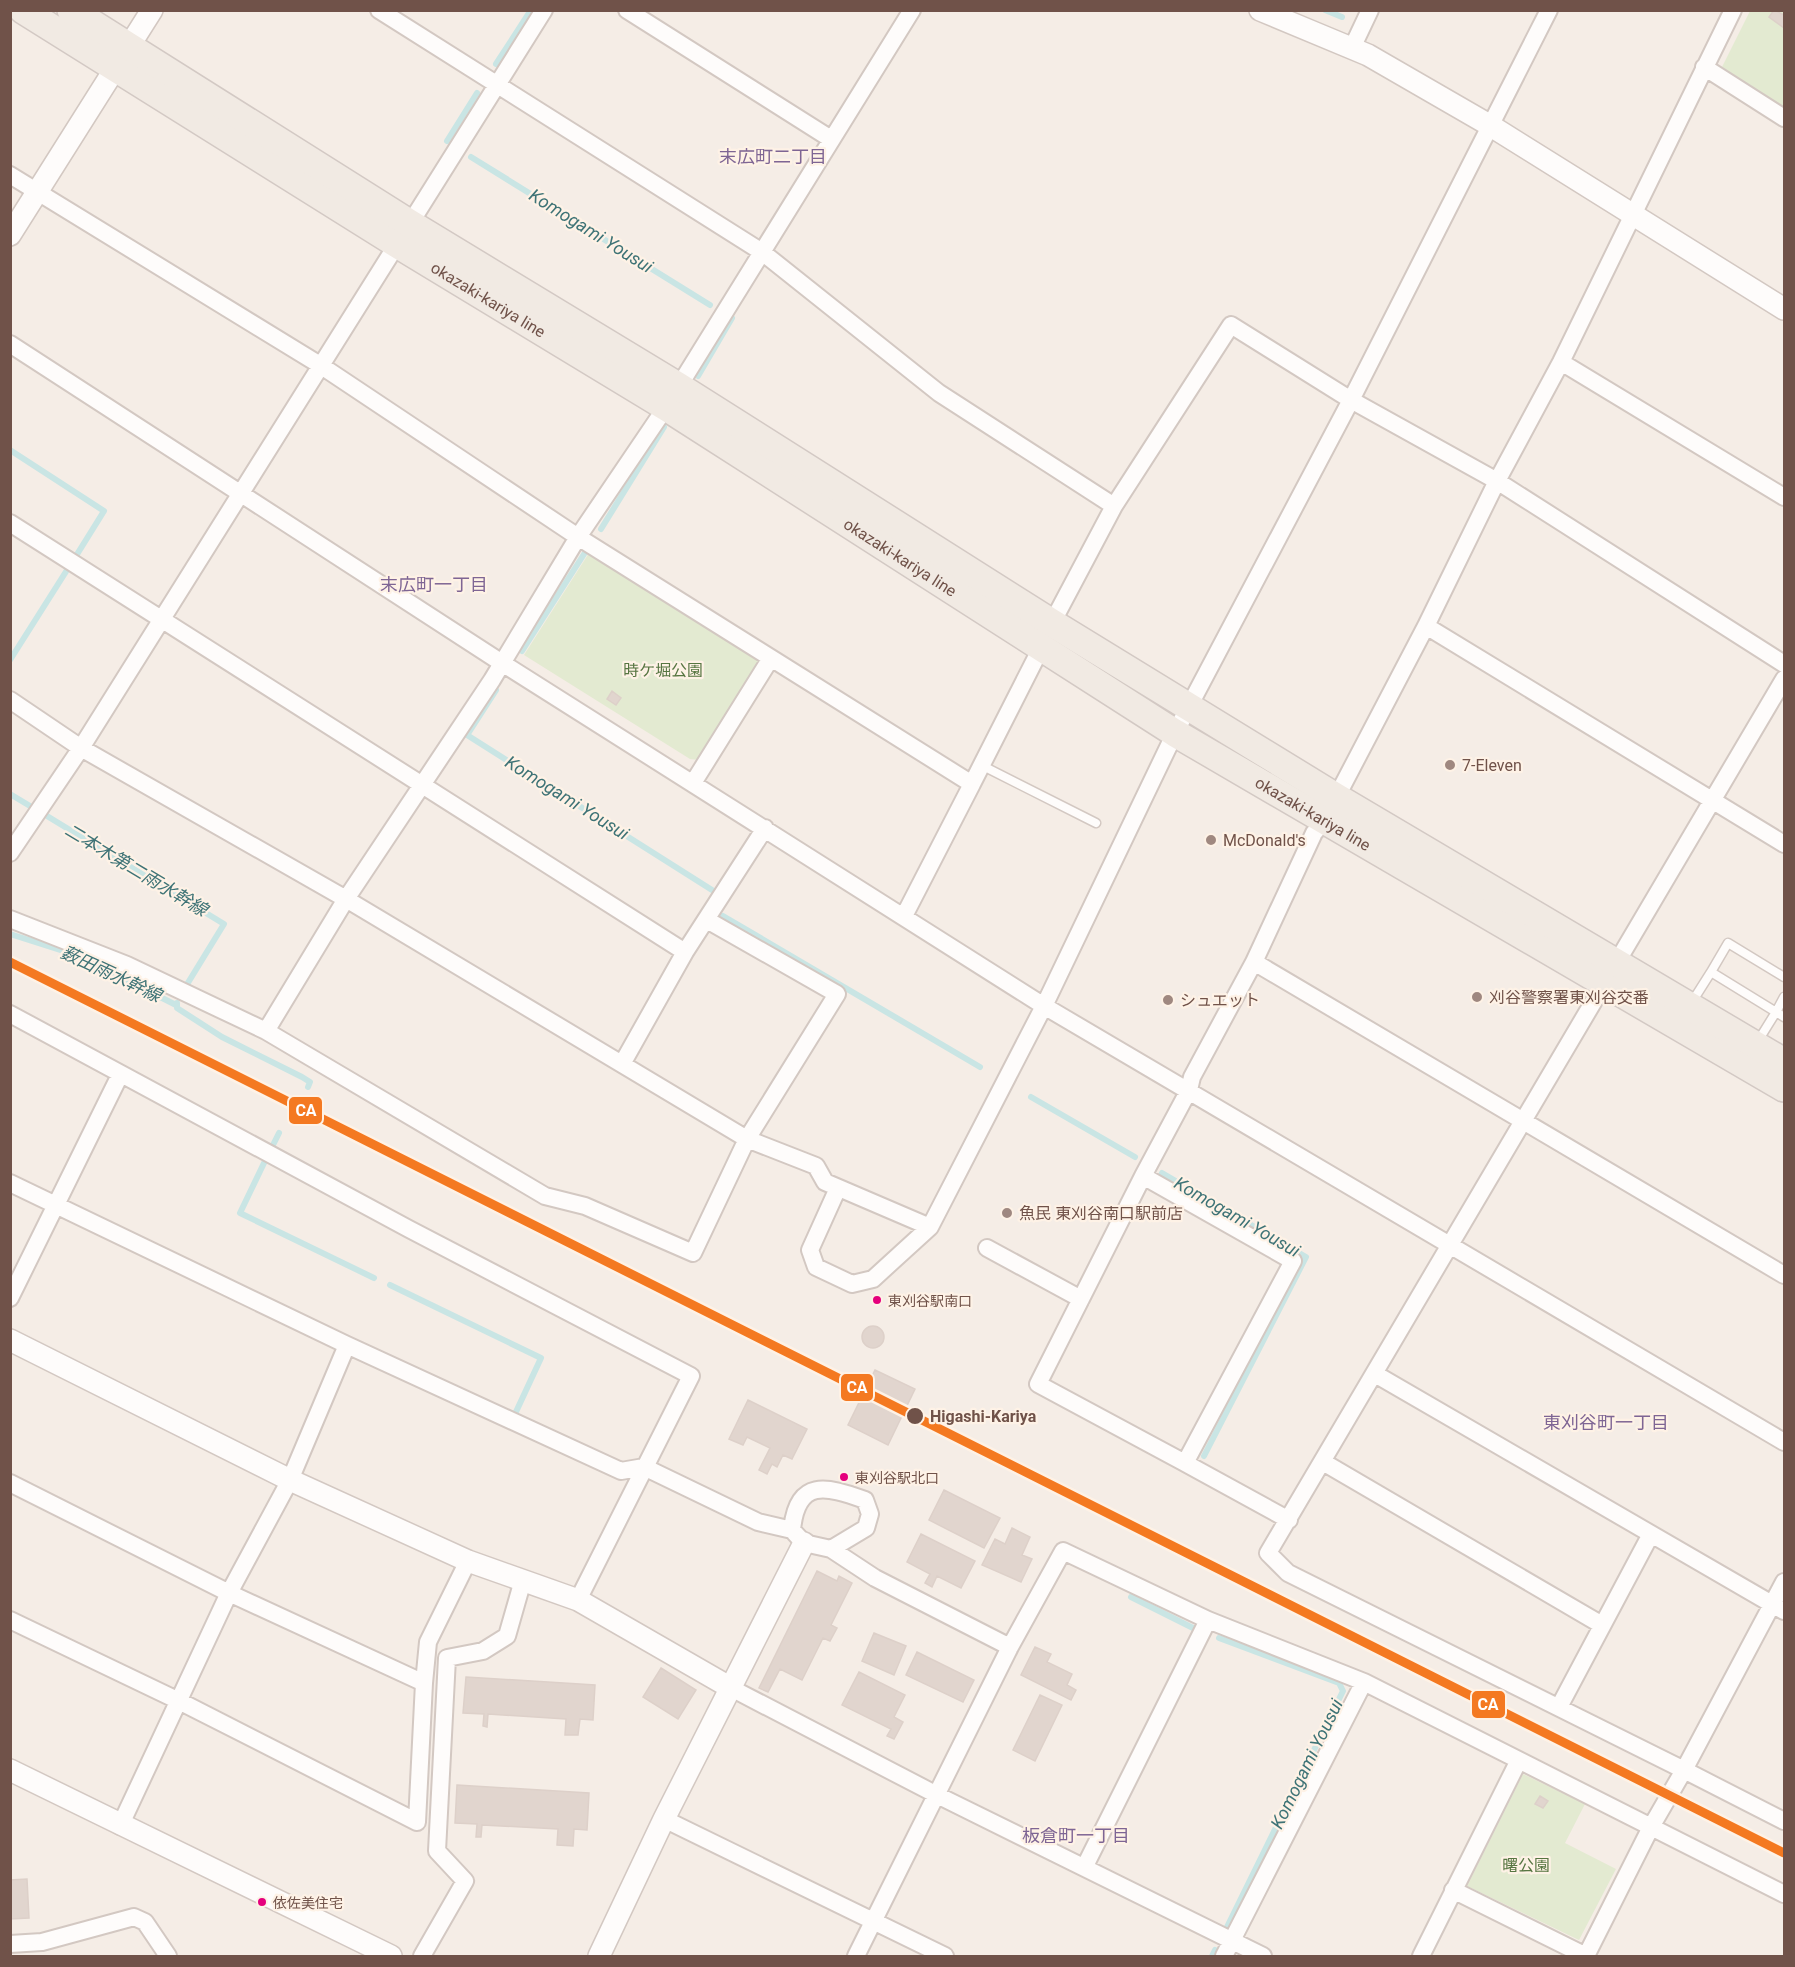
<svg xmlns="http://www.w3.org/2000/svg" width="1795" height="1967" font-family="Roboto,'Noto Sans JP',sans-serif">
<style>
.green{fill:#e3ead1}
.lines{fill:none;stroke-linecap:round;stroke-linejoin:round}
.stream{stroke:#c9e5e4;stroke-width:6}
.building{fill:#e1d5ce;stroke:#ddd0c9;stroke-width:1.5}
.service-casing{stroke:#d3c8c2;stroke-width:11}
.minor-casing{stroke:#d3c8c2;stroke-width:20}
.tertiary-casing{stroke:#d3c8c2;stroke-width:24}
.primary-casing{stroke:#d3c9c4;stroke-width:30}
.service{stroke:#fefcfb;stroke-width:8}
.minor{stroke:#fefcfb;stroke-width:16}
.tertiary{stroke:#fefcfb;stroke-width:21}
.primary{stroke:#f1eae3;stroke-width:27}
.rail-1-casing{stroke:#fef2e6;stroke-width:14}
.rail-1{stroke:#f47921;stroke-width:9}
.poi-dot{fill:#9f8880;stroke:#fef2e6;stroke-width:2}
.bus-dot{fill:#e5007d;stroke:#fef2e6;stroke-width:2}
.stop-dot{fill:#705249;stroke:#fef2e6;stroke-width:2}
.labels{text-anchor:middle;stroke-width:4.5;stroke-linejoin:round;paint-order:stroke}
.bus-label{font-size:14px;fill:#705249;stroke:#fef2e6;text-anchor:start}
.street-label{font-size:16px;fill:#705249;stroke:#fef2e6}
.park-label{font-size:16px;fill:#577642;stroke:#fef2e6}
.poi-label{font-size:16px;fill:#705249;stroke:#fef2e6;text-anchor:start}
.stop-label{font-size:16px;font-weight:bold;fill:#705249;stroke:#fef2e6;text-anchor:start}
.neighbourhood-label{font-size:18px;fill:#7e6594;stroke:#fef2e6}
.water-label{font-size:18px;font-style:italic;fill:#3e7376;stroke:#fef2e6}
.line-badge{stroke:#fef2e6;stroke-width:2}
.badge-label{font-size:16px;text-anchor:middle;font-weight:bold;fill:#fff}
</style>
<rect width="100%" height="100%" fill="#f5ede6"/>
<path class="green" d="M1750,11H1784V107L1722,67Z
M589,553L758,657L759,666L700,760L690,759L524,655Z
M1523,1774L1585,1804L1565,1843L1616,1869L1579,1940L1467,1886Z"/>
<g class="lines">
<path class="stream" d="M1325,10L1342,17
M496,64L531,10
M447,141L477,93
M471,157L710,305
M698,376L732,318
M10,450L104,511L76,556
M601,529L664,427
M522,651L586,551
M10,660L67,570
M496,690L467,735L712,890
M10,794L30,806
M47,816L224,924L186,986
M723,916L980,1067
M10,934L79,956L176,1005
M177,1003V1008L222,1037L302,1077L310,1082L308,1087
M1031,1097L1135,1157
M271,1149L279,1133
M264,1163L240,1213L374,1278
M1162,1173L1306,1257L1204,1456
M390,1285L541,1358L515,1414
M1131,1597L1197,1630
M1219,1638L1339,1683L1343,1691L1227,1927
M1212,1956L1215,1950"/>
</g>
<path class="building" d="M1774,10L1784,15V28L1769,17Z
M612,691L621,698L616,705L607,699Z
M862 1337a11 11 0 1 1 22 0a11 11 0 1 1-22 0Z
M875,1370L915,1389L888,1445L848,1425Z
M748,1400L807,1429L792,1459L783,1455L777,1467L772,1464L767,1474L759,1470L770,1448L747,1437L743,1445L729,1439Z
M944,1490L1000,1518L984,1548L929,1520Z
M1012,1528L1030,1537L1022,1555L1032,1559L1021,1582L982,1565L995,1539L1005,1544Z
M921,1534L975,1561L961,1588L937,1576L932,1587L925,1583L930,1574L907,1562Z
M817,1571L837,1581L839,1576L852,1583L831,1625L837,1628L830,1641L823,1638L802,1680L780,1669L768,1692L759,1688Z
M874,1633L906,1646L894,1675L862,1661Z
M1035,1647L1051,1654L1047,1662L1072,1674L1067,1685L1076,1690L1071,1700L1021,1675Z
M917,1652L974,1680L963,1702L906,1675Z
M661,1668L696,1690L678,1719L643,1697Z
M859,1672L905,1695L894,1717L903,1722L894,1739L887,1736L891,1729L842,1705Z
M466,1677L595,1685L593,1720L580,1719L578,1735H565L566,1719L488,1714L487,1727L483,1726L484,1714L463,1713Z
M1040,1695L1062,1705L1035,1761L1013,1750Z
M457,1785L589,1793L587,1830L574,1829L573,1846L557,1845L558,1829L482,1825L481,1837H476L477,1824L455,1823Z
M1540,1796L1548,1801L1543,1808L1535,1804Z
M27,1879L29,1918L10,1919V1880Z"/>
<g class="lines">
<defs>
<path id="service" d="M981,765L1096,823
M1711,972L1728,943L1784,977
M1692,1002L1711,972L1776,1012L1784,997
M1758,1041L1776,1012L1784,1017"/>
<path id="minor" d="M379,10L762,252L939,393L1114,506
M627,10L831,139
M912,10L666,407L578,537L492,680L346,899L747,1139L816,1166L825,1182L930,1227
M1352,48L1370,10
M1704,67L1784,118
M10,175L320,365L578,537L972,784L1041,648
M10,344L502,663L1044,1006L1784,1442
M1561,362L1784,497
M10,523L685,952
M1052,623L1114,506L1231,325L1351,400L1497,481L1784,664
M1426,626L1784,844
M1784,679L1268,1553L1288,1573L1684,1770L1784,1582
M10,700L81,748L346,899L266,1031
M693,783L771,658
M10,853L81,748L544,10
M904,916L972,784
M10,919L127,965L266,1031L545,1196L585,1206L693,1253L747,1139L837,994L707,920
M1254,962L1314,833L1324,821L1426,626L1497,481L1561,362L1733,10
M10,1014L409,1229L691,1376L578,1600
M622,1064L685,952L765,828
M1143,1176L1293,1261L1185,1463L1038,1384L1143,1176L1189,1090L1192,1077L1254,962L1784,1275
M10,1183L347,1345L621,1471L644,1467L758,1522L792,1530L804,1543L831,1549L875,1578L1010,1647
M838,1188L810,1250L816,1267L852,1284L873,1279L930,1227L1044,1006L1175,733L1351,400L1549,10
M987,1248L1081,1299
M10,1298L120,1075
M1375,1374L1784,1611
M1323,1462L1602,1625
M1185,1463L1289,1520
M10,1483L229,1593L424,1683L417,1822L179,1701L10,1620
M792,1530C797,1478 826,1486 865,1500L870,1514L866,1528L831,1549
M424,1683L428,1642L468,1561
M731,1688L937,1795L1263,1956
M1559,1707L1651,1534
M664,1819L945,1956
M120,1826L229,1593L290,1480L347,1345
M1085,1866L1208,1620
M1453,1890L1586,1956
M10,1944L42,1942L134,1917L145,1922L168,1956
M422,1956L465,1881L437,1851L447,1658L483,1651L507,1636L523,1580
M856,1956L1010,1647L1063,1551L1208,1620L1364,1682L1784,1894
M1224,1956L1364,1682
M1421,1956L1518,1762
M1586,1956L1651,1827L1684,1770L1784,1821"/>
<path id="tertiary" d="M1260,10L1368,55L1491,126L1784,309
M10,235L152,10
M10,1340L290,1480L468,1561L578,1600L731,1688
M10,1770L391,1956
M599,1956L664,1819L804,1543"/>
<g id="primary">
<path id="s1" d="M23,10L397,244L666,407L1175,733L1784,1088"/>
<path d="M71,10L409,223L678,386L1052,623L1336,797L1784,1062"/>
</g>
</defs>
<use href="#service" class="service-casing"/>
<use href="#minor" class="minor-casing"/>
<use href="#tertiary" class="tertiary-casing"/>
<use href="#primary" class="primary-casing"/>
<use href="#service" class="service"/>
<use href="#minor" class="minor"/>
<use href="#tertiary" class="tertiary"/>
<use href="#primary" class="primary"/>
<defs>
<path id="rail-1" d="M10,962L1784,1853"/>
</defs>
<use href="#rail-1" class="rail-1-casing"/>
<use href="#rail-1" class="rail-1"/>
</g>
<g class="poi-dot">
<circle cx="1450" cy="765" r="6"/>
<circle cx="1211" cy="840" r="6"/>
<circle cx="1477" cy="997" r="6"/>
<circle cx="1168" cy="1000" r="6"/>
<circle cx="1007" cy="1213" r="6"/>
</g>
<g class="bus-dot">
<circle cx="877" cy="1300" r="5"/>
<circle cx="844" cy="1477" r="5"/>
<circle cx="262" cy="1902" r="5"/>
</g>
<circle class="stop-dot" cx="915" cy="1416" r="9"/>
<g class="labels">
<g class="bus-label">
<text x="888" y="1306">東刈谷駅南口</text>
<text x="855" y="1483">東刈谷駅北口</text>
<text x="273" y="1908">依佐美住宅</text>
</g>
<g class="street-label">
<text dy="6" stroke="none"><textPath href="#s1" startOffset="548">okazaki-kariya line</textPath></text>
<text dy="6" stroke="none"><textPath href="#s1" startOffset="1034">okazaki-kariya line</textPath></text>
<text dy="6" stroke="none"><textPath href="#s1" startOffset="1520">okazaki-kariya line</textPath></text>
</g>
<g class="park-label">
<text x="663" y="676">時ケ堀公園</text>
<text x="1526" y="1871">曙公園</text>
</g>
<g class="poi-label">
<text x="1462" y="771">7-Eleven</text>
<text x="1223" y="846">McDonald's</text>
<text x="1489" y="1003">刈谷警察署東刈谷交番</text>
<text x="1180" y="1006">シュエット</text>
<text x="1019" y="1219">魚民 東刈谷南口駅前店</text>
</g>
<g class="stop-label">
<text x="930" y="1422">Higashi-Kariya</text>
</g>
<g class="neighbourhood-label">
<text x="773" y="163">末広町二丁目</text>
<text x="434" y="591">末広町一丁目</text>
<text x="1606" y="1429">東刈谷町一丁目</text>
<text x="1076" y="1842">板倉町一丁目</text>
</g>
<g class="water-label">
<text transform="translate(591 231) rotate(32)" y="6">Komogami Yousui</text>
<text transform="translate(567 798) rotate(32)" y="6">Komogami Yousui</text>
<text transform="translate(136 870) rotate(31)" y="6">二本木第二雨水幹線</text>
<text transform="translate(111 974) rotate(25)" y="6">薮田雨水幹線</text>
<text transform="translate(1237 1217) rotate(30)" y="6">Komogami Yousui</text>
<text transform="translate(1307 1764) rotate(-64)" y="6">Komogami Yousui</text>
</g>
</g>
<g class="line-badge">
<rect x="288" y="1096" width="35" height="29" rx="6" fill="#f47921"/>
<rect x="840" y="1373" width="34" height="29" rx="6" fill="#f47921"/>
<rect x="1471" y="1690" width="35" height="29" rx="6" fill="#f47921"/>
</g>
<g class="badge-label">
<text x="306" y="1116">CA</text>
<text x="857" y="1393">CA</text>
<text x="1488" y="1710">CA</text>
</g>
<rect width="1795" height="1967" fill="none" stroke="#705249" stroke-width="24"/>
</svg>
